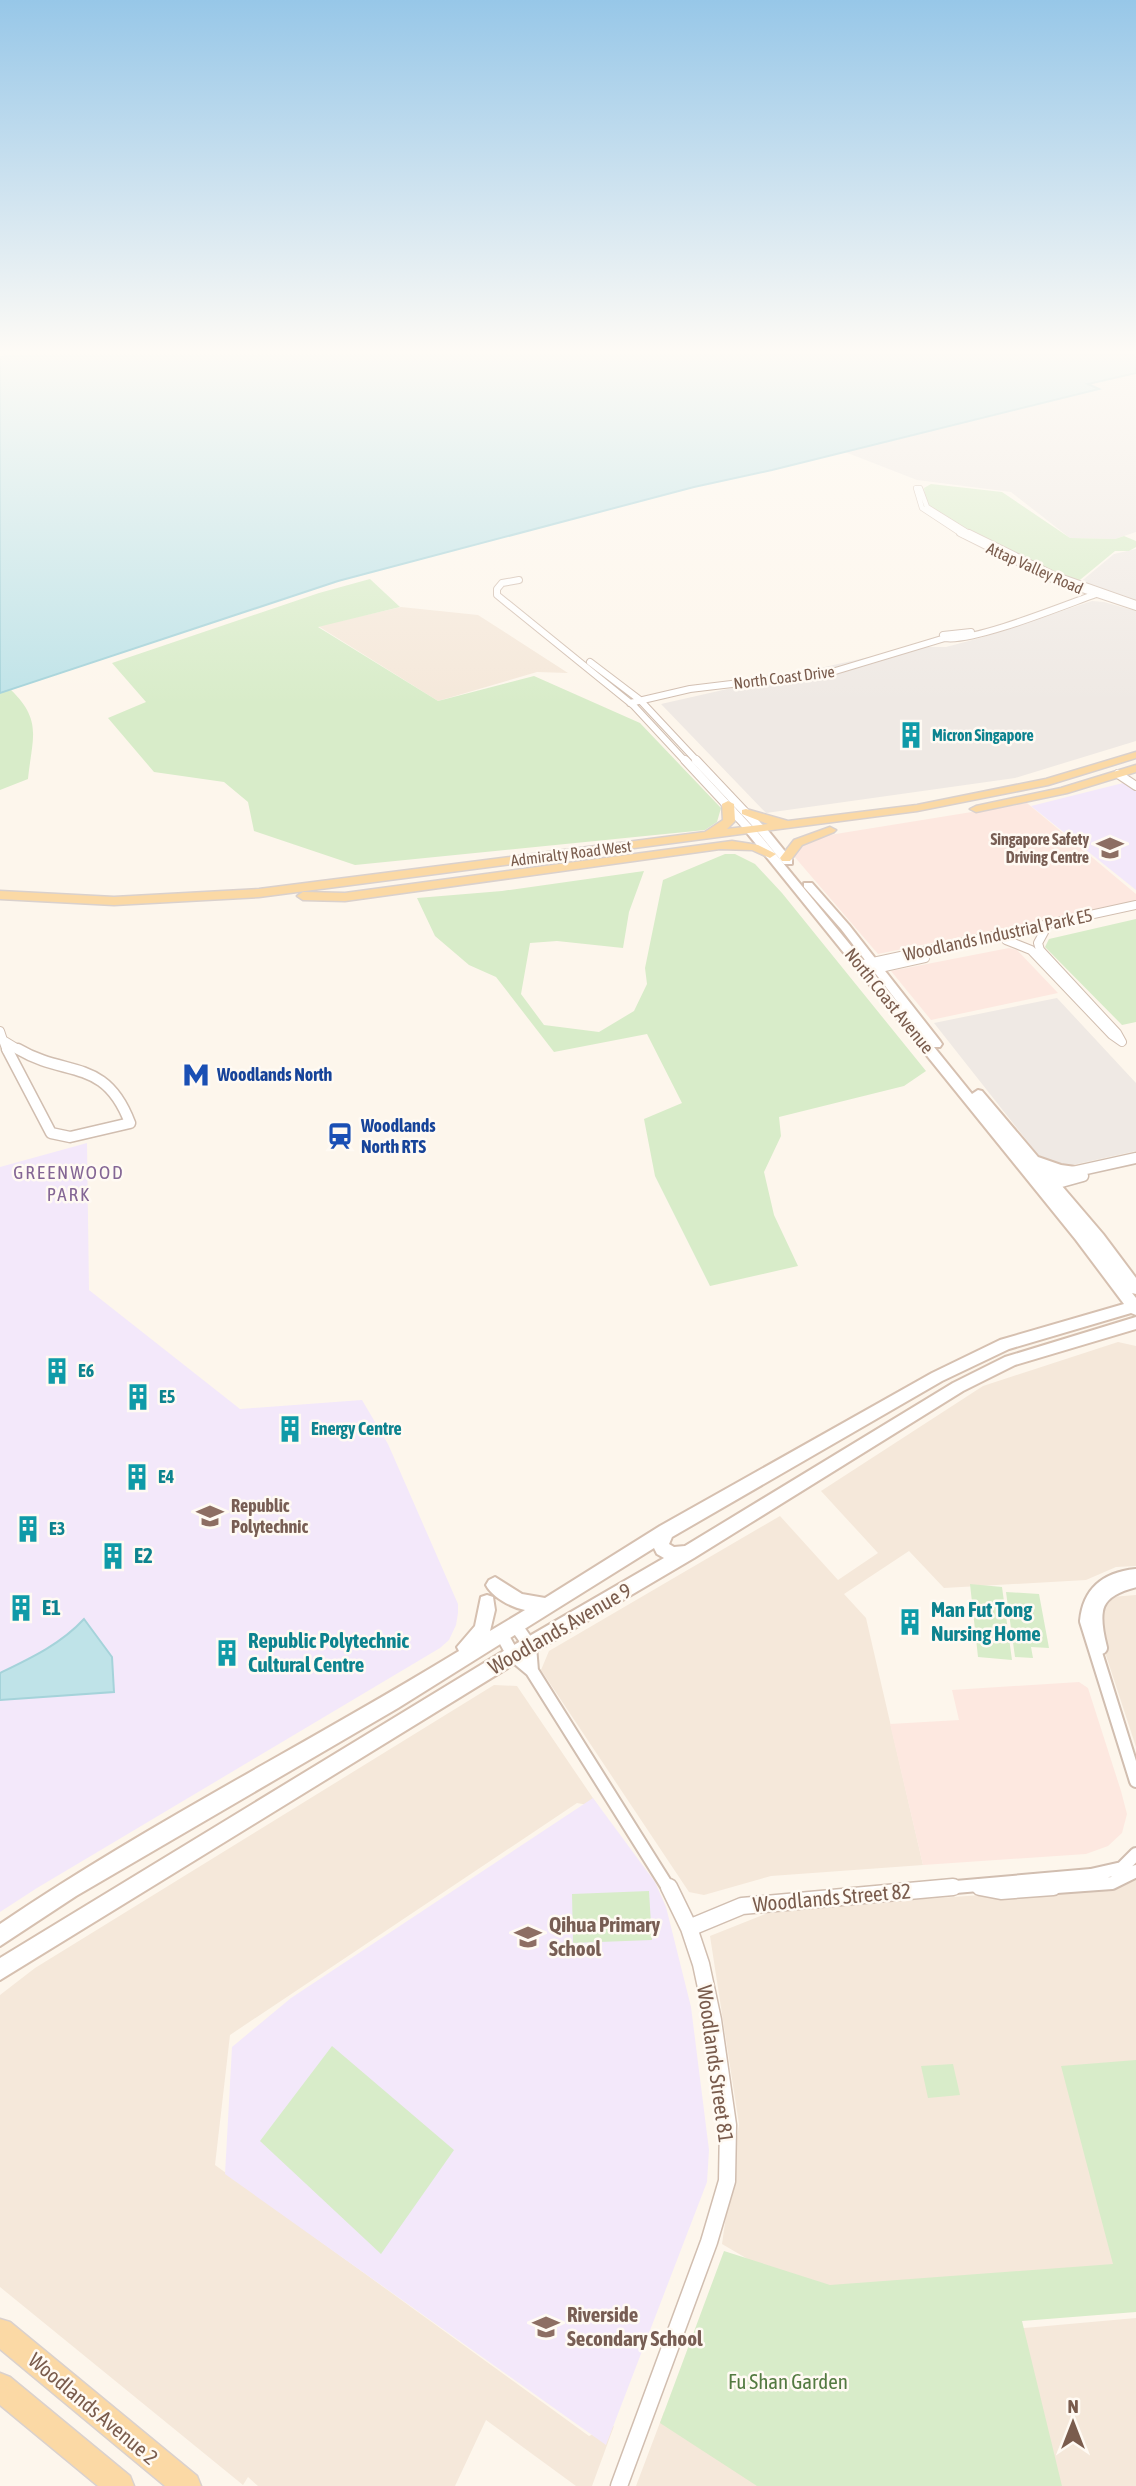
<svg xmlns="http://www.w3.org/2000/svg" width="1136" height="2486" font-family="'Asap Condensed',sans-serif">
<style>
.residential{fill:#f5e8da}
.commercial{fill:#fde8e0}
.industrial{fill:#efe9e4}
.education{fill:#f3e8fa}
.green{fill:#d8ecc9}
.water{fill:#bfe3e8;stroke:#a5d3da;stroke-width:2}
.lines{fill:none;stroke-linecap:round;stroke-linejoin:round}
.minor-far5-casing{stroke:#d1beb0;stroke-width:6}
.minor-far4-casing{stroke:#d1beb0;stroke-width:8}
.minor-far3-casing{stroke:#d1beb0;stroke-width:10}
.minor-far2-casing{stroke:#d1beb0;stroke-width:13}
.minor-far1-casing{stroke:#d1beb0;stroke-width:16}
.minor-casing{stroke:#d1beb0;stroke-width:19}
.secondary-casing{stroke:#d6c0b0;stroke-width:4}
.primary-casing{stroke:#dad1cd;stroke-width:3}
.minor-far5{stroke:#fff;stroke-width:4.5}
.minor-far4{stroke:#fff;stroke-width:6}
.minor-far3{stroke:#fff;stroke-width:8}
.minor-far2{stroke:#fff;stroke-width:10}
.minor-far1{stroke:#fff;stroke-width:12}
.minor{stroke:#fff;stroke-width:16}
.secondary{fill:#fff;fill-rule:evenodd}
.primary{fill:#fbd9a5;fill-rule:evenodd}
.labels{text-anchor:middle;stroke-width:5;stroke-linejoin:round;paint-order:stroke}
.far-street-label{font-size:16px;fill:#7a5c4d;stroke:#fffaf3}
.far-culture-label{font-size:16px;font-weight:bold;fill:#0d838f;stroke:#fffaf3;text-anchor:start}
.far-education-label{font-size:16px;font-weight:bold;fill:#785e54;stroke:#fffaf3;text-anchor:end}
.street-label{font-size:18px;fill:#7a5c4d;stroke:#fffaf3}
.transit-label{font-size:18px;font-weight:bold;fill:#164399;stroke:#fffaf3;text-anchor:start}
.culture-label{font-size:18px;font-weight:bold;fill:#0d838f;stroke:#fffaf3;text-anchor:start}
.education-label{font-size:18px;font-weight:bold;fill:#785e54;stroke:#fffaf3;text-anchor:start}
.neighbourhood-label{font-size:19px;letter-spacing:2px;fill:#846695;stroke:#fffaf3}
.near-culture-label{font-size:21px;font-weight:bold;fill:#0d838f;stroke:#fffaf3;text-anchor:start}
.near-street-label{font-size:21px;fill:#7a5c4d;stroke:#fffaf3}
.near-education-label{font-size:21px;font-weight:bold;fill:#785e54;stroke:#fffaf3;text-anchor:start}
.near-park-label{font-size:21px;fill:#537a41;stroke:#fffaf3}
</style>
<rect width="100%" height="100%" fill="#fdf6ec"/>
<path class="residential" d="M401,607L478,615L568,673L537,672L438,701L318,626Z
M1118,1342L1136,1346V1566L1116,1567L1086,1580L944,1588L909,1551L844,1594L866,1618L923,1865L771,1876L704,1895L689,1892L541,1670L549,1651L780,1516L838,1580L878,1553L821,1491L983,1386Z
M1136,1595V1747L1098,1631L1100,1611L1111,1597Z
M494,1685L517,1686L599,1807L577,1803L230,2035L215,2165L589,2436L614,2426L592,2486H576L486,2420L455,2486H258L248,2477L243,2485L0,2287V1995L35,1968Z
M1136,1872V2062L1119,2265L806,2293L722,2244L739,2124L710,1936L778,1909L1099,1887Z
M1136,2318V2486H1050L1014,2329Z
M664,2412L783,2486H636Z"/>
<path class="commercial" d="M1027,803L1136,894V901L878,954L793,855L811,838Z
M1009,948L1017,950L1058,993L931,1020L891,971Z
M1079,1682L1088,1688L1121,1791L1127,1814L1122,1833L1108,1846L1086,1854L923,1865L890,1724L959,1720L952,1690Z"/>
<path class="industrial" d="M1136,373V532L1115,539L1070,538L1011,492L917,480L845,452L1097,389L1086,384Z
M1136,549V601L1078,584L1114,554Z
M1092,601L1104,602L1136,611V741L1015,778L766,813L661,704L913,647H946L980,638Z
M1057,998L1136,1083V1151L1050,1170L934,1023Z"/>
<path class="education" d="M1123,783L1136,791V890L1031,806Z
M87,1143L89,1290L240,1409L362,1400L388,1444L458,1604V1613L456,1625L449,1640L440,1648L37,1888L0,1912V1167Z
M593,1798L655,1882L666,1907L691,2007L709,2150L707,2182L606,2445L225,2174L232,2047L291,1998Z"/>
<path class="green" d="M931,484L1002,492L1070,538L1115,539L1124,536L1136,541V547L1129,551H1115L1075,584L1007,555L926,505L924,488Z
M370,579L400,607L318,627L438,701L534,676L640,723L721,808L717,822L705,830L355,865L254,831L248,802L224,782L154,772L108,718L146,702L112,663L319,593Z
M11,690C43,721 32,738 28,779L0,790V693Z
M725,854H735L755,864L782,893L926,1071L904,1086L779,1117L781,1136L764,1172L774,1215L798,1266L710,1286L655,1176L644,1119L682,1103L647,1034L554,1052L496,977L469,965L435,936L417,898L502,891L644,871L629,912L623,948L557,941L530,943L521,994L544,1025L599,1032L634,1011L647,984L645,968L663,880Z
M1136,919V1022L1122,1025L1045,947L1049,939Z
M970,1584L1002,1587L1012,1660L978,1657Z
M1006,1592L1039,1594L1049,1648L1031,1647L1033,1658L1015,1657Z
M649,1891L652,1940L573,1943L572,1894Z
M332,2046L454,2150L381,2254L260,2141Z
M1136,2060V2312L1022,2321L1062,2486H757L660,2423L724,2251L830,2285L1113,2264L1061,2066Z
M953,2064L960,2095L928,2098L921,2066Z"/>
<path class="water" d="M7,356L1136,355V373L1088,384L1099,389L772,470L694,487L338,581L0,693V357Z
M84,1619L112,1657L114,1692L0,1700V1673C31,1658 61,1644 84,1619Z"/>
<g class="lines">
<defs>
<path id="minor-far5" d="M963,535L922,508L916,488H920L927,507L972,535"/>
<path id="minor-far4" d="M960,533L1052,579L1136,607
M969,533L1054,575L1136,604
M519,580L502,583L497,589V595L634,706L686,762
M945,638L943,635L971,632
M590,662L640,700L698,762
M630,703L690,689L832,672L945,638C972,643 1065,605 1096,594"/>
<path id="minor-far3" d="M685,760L751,831
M696,760L762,830
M1118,774L1136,786
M1006,940L1031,950L1112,1035L1122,1042L1117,1033L1040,950L1038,943L1044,932
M859,965L1136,905
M871,970L925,958
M0,1031L3,1040
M3,1040L21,1051
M3,1040L7,1051"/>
<path id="minor-far2" d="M7,1049L51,1133L70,1137L130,1123C105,1057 67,1078 18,1049
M1041,1179L1136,1158
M1047,1186L1083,1176"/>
<path id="minor-far1" d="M1136,1575C1107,1578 1089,1591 1086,1621L1136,1781
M516,1626L530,1646L532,1671
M502,1635L513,1655L532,1671L669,1889
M1101,1648C1091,1609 1094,1591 1136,1581
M979,1887L990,1889
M933,1889L1091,1875L1122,1868L1136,1854
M1029,1889L1112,1883L1136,1871"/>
<path id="minor" d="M980,1887L1001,1891L1053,1887
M689,1928L742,1906L953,1887
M619,2486L709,2242L727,2181L728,2125L713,2020L701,1964L689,1928L669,1887"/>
<path id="secondary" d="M762,827L766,828L792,860V864H784L758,832V828Z
M751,828L755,829L903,1009L841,929L804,887V883H812L849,925L940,1041L942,1044L940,1047H934L972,1094L978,1090L982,1091L1038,1157L1061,1165L1083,1168L1085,1171C1077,1179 1060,1175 1050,1172L1103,1234L1136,1278V1294L1132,1293L1136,1298V1315L1131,1313L1009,1349L942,1381L672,1537L669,1544L674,1547L685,1546L953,1383L1005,1357L1136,1317V1329L1015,1365L963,1391L694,1558L519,1661L0,1980V1958L507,1649L664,1558L657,1554L654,1548L398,1708L76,1896L0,1946V1924C147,1824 307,1744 459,1651L457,1647L475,1626L481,1597L487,1595L493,1597L495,1610L490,1631L525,1610C512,1608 492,1597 486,1585L489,1580L495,1577L522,1594L545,1598L660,1526L932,1373L1000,1340L1124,1304L1076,1240L747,833V829Z"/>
<path id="primary" d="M1136,752V758L1048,785L917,811L259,897L114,905L0,899V891L114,897L259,889L705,832L723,820L722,804L728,801L734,804L735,821L727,829L768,824L742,814V810L746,809L788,821L917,805L1046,779Z
M1136,765V772L1067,793L976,812L970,809L976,806L1061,788Z
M830,827L836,830L834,832L802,845L790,861H782L780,858L794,840Z
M732,841L758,845L776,854L770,858L752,850L720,849L345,901L303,900L297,896L303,892L345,893Z
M0,2319L10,2322L197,2476L201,2486H165L0,2349Z
M0,2373L10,2377L130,2476L134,2486H98L0,2405Z"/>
</defs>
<use href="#minor-far5" class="minor-far5-casing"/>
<use href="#minor-far4" class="minor-far4-casing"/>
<use href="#minor-far3" class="minor-far3-casing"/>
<use href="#minor-far2" class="minor-far2-casing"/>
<use href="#minor-far1" class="minor-far1-casing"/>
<use href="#minor" class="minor-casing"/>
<use href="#secondary" class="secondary-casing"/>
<use href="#primary" class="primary-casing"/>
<use href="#minor-far5" class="minor-far5"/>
<use href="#minor-far4" class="minor-far4"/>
<use href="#minor-far3" class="minor-far3"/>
<use href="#minor-far2" class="minor-far2"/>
<use href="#minor-far1" class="minor-far1"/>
<use href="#minor" class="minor"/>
<use href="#secondary" class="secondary"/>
<use href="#primary" class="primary"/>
</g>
<linearGradient id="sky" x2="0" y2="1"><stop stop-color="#97c7e8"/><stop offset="0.5" stop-color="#fefbf6"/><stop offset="1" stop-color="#fefbf6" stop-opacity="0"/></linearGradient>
<rect width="1136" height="704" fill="url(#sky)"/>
<defs>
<symbol id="building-bare" viewBox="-9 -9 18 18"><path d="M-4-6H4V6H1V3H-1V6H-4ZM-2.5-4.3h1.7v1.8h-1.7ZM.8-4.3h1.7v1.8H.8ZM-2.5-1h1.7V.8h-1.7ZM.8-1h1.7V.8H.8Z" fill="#0f9aa8" stroke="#fffaf3" stroke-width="2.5" paint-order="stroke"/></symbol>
<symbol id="school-bare" viewBox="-9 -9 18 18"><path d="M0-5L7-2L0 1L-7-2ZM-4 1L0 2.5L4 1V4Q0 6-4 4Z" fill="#8d6e63" stroke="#fffaf3" stroke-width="2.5" paint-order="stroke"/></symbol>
<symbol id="metro-bare" viewBox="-9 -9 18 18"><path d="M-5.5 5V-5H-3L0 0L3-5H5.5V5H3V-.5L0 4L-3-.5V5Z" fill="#1a4fb4" stroke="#fffaf3" stroke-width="2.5" paint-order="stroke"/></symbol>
<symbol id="station-bare" viewBox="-9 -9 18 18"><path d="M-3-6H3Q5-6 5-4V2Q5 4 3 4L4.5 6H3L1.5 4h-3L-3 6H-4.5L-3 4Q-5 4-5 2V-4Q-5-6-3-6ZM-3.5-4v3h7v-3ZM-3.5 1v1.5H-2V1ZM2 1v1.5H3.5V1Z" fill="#1a4fb4" stroke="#fffaf3" stroke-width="2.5" paint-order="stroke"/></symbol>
<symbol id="university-bare" viewBox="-9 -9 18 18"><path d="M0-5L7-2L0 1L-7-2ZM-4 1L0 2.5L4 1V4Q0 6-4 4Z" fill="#8d6e63" stroke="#fffaf3" stroke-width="2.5" paint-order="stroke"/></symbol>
</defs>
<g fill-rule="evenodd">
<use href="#building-bare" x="892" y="716" width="38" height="38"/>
<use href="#school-bare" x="1091" y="829" width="38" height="38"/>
<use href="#metro-bare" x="177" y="1056" width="38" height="38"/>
<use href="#station-bare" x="321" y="1117" width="38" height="38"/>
<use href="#building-bare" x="38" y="1352" width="38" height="38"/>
<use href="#building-bare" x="119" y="1378" width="38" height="38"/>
<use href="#building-bare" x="271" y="1410" width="38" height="38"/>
<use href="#building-bare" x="118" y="1458" width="38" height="38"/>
<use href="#university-bare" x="191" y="1497" width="38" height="38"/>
<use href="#building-bare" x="9" y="1510" width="38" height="38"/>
<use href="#building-bare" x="94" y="1537" width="38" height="38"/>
<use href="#building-bare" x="2" y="1589" width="38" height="38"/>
<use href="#building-bare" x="891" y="1603" width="38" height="38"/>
<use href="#building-bare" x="208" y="1634" width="38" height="38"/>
<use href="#school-bare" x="509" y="1918" width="38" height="38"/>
<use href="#school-bare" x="527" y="2308" width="38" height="38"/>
</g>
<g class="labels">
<g class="far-street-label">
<text transform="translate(1035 568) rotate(24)" y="6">Attap Valley Road</text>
<text transform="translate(784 677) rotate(-7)" y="6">North Coast Drive</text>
<text transform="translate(571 853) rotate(-7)" y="6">Admiralty Road West</text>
</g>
<g class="far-culture-label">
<text x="932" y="741">Micron Singapore</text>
</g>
<g class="far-education-label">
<text x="1089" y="845">Singapore Safety<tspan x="1089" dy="18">Driving Centre</tspan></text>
</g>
<g class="street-label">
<text transform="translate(998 935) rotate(-12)" y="6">Woodlands Industrial Park E5</text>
<text transform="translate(889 1001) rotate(51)" y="6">North Coast Avenue</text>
</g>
<g class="transit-label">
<text x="217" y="1081">Woodlands North</text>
<text x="361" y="1132">Woodlands<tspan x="361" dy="21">North RTS</tspan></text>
</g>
<g class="culture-label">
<text x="78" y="1377">E6</text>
<text x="159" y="1403">E5</text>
<text x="311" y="1435">Energy Centre</text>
<text x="158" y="1483">E4</text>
<text x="49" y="1535">E3</text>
</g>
<g class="education-label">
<text x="231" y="1512">Republic<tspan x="231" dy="21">Polytechnic</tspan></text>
</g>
<g class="neighbourhood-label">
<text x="69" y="1179">GREENWOOD<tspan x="69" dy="22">PARK</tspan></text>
</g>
<g class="near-culture-label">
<text x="134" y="1563">E2</text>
<text x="42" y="1615">E1</text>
<text x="931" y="1617">Man Fut Tong<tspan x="931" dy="24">Nursing Home</tspan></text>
<text x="248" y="1648">Republic Polytechnic<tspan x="248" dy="24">Cultural Centre</tspan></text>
</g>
<g class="near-street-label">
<text transform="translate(560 1629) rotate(-30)" y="7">Woodlands Avenue 9</text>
<text transform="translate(832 1898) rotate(-5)" y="7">Woodlands Street 82</text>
<text transform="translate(715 2064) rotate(82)" y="7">Woodlands Street 81</text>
<text transform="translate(93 2409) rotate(40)" y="7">Woodlands Avenue 2</text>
</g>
<g class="near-education-label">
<text x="549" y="1932">Qihua Primary<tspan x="549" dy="24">School</tspan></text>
<text x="567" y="2322">Riverside<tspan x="567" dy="24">Secondary School</tspan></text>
</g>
<g class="near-park-label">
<text x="788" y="2389">Fu Shan Garden</text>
</g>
</g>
<g transform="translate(1073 2423)" stroke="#fffaf3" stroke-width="5" paint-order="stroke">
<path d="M0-5L12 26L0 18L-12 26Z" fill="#7a5c4d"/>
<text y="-10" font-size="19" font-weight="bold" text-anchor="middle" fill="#7a5c4d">N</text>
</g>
</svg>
